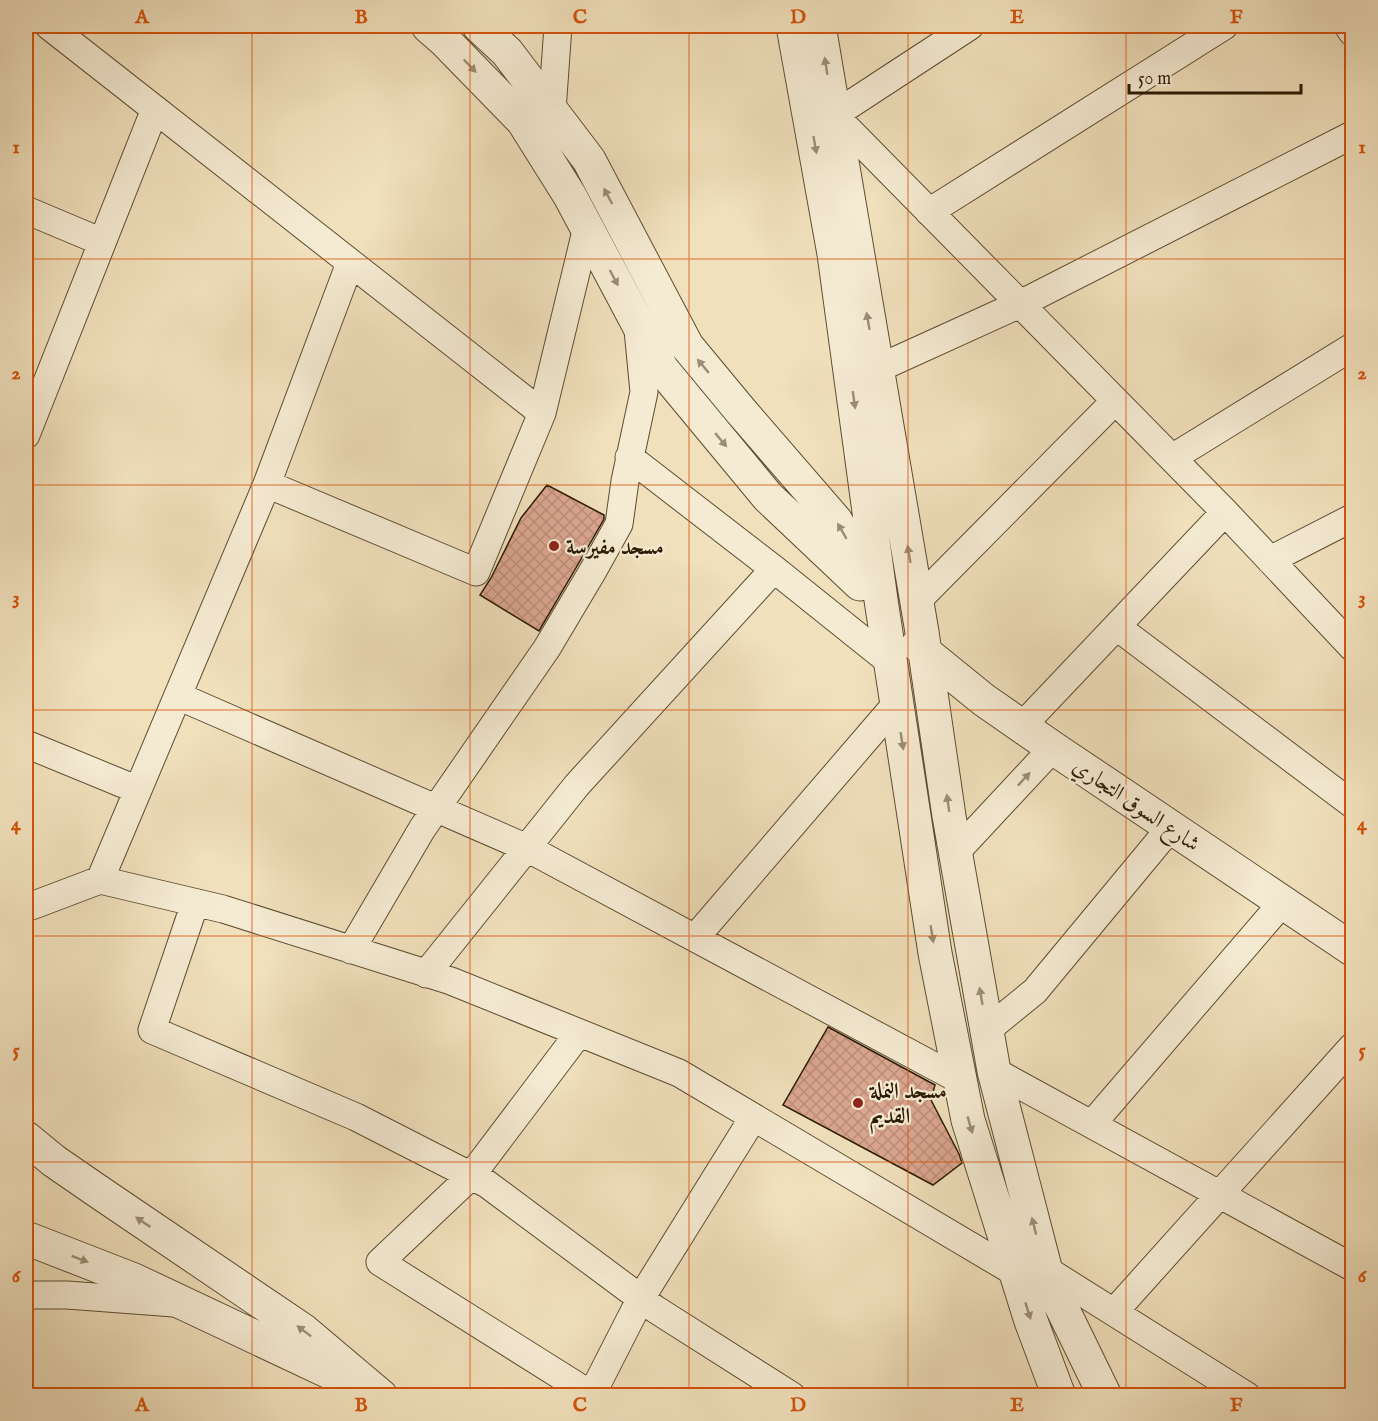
<svg xmlns="http://www.w3.org/2000/svg" width="1378" height="1421" font-family="'IM FELL English',Amiri,serif">
<style>
.building{fill:url(#building-cross-hatch);stroke:#2c1a03;stroke-width:1.5}
.lines{fill:none;stroke-linecap:round;stroke-linejoin:round}
.minor-casing{stroke:#5d4c31;stroke-width:29}
.tertiary-casing{stroke:#5d4c31;stroke-width:35}
.minor{stroke:#f5ebd3;stroke-width:27}
.tertiary{stroke:#f5ebd3;stroke-width:33}
.oneway{fill:#9b8d75}
.grid{fill:none;stroke:#d5530b;stroke-width:1.5;stroke-opacity:0.55}
.poi-dot{fill:#8f2418;stroke:#f5ebd3;stroke-width:2}
.labels{text-anchor:middle;stroke-width:4.5;stroke-linejoin:round;paint-order:stroke}
.poi-label{font-size:22px;font-weight:bold;fill:#2c1a03;stroke:#f5ebd3;text-anchor:start}
.street-label{font-size:22px;fill:#2c1a03;stroke:#f5ebd3}
.neatline{fill:none;stroke:#d5530b;stroke-width:2}
.grid-label{font-size:20px;text-anchor:middle;font-weight:bold;fill:#d5530b}
</style>
<defs>
<pattern id="building-cross-hatch" width="8" height="8" patternUnits="userSpaceOnUse" patternTransform="scale(1.5)"><rect width="8" height="8" fill="#dba690"/><path d="M0 0l8 8M0 8l8-8" fill="none" stroke="#bc8e7b"/></pattern>
</defs>
<rect width="100%" height="100%" fill="#f0e0bc"/>
<filter id="stains"><feTurbulence type="fractalNoise" baseFrequency=".00333" numOctaves="4"/><feColorMatrix values="0 0 0 0 .2 0 0 0 0 .09 0 0 0 0 .02 0 0 0 .5 -.17"/></filter>
<radialGradient id="worn" r=".72"><stop offset=".6" stop-color="#630" stop-opacity="0"/><stop offset="1" stop-color="#630" stop-opacity=".3"/></radialGradient>
<path class="building" d="M547,485L604,515V519L580,561L539,631L480,595L491,578L521,518Z
M828,1027L935,1085L931,1100L959,1154L962,1163L933,1185L783,1105Z"/>
<g class="lines">
<defs>
<path id="minor" d="M49,26L542,413
M970,26L834,115L1225,512L1352,647
M1348,26L1352,32
M552,111L558,26
M26,210L102,242
M929,212L1224,26
M877,369L1020,304L1352,135
M26,435L155,109
M629,457L774,569L890,662
M1172,458L1352,347
M267,484L476,572L542,413L587,227
M1270,560L1352,518
M917,601L1115,401
M1117,627L1352,804
M178,696L527,848L960,1080
M1022,726L1225,512
M26,744L138,790
M956,852L1053,748
M100,880L223,909L451,981L679,1073L1016,1273
M195,903L152,1030L356,1117L487,1184L655,1309L792,1396
M26,908L100,880L267,484L350,263
M695,938L897,703
M351,950L422,829L547,648L594,569L619,524L625,481L644,392L638,330
M426,974L577,785L774,569
M987,1030L1035,991L1171,827
M579,1033L471,1176L380,1262L593,1396
M994,1071L1352,1267
M1092,1124L1283,902
M1045,1269L1247,1396
M26,1295H67L174,1303
M1114,1312L1352,1047
M591,1396L641,1298L753,1118"/>
<path id="tertiary" d="M428,26L444,40L523,121L570,196L662,369L768,497L860,584
M479,26L507,52L589,160L687,346L740,410L836,521L872,585
M793,26L834,254L881,600L935,953L968,1120L1031,1321L1059,1396
M819,26L922,632L949,816L994,1071L1048,1279L1105,1396
M918,645L926,653L984,700L1053,748L1352,949
M26,1138L54,1161L99,1192L304,1331L381,1396
M26,1238L134,1280L342,1378"/>
</defs>
<use href="#minor" class="minor-casing"/>
<use href="#tertiary" class="tertiary-casing"/>
<use href="#minor" class="minor"/>
<use href="#tertiary" class="tertiary"/>
</g>
<defs><path id="oneway-solid" d="M-6-.8H1V-3.2L6.5 0L1 3.2V.8H-6Z" transform="scale(1.5)"/></defs>
<g class="oneway">
<use href="#oneway-solid" transform="translate(470 66) rotate(46)"/>
<use href="#oneway-solid" transform="translate(826 66) rotate(-99)"/>
<use href="#oneway-solid" transform="translate(815 145) rotate(80)"/>
<use href="#oneway-solid" transform="translate(608 196) rotate(-118)"/>
<use href="#oneway-solid" transform="translate(614 278) rotate(62)"/>
<use href="#oneway-solid" transform="translate(868 321) rotate(-100)"/>
<use href="#oneway-solid" transform="translate(703 366) rotate(-130)"/>
<use href="#oneway-solid" transform="translate(854 400) rotate(82)"/>
<use href="#oneway-solid" transform="translate(721 440) rotate(50)"/>
<use href="#oneway-solid" transform="translate(842 531) rotate(-120)"/>
<use href="#oneway-solid" transform="translate(909 554) rotate(-100)"/>
<use href="#oneway-solid" transform="translate(902 741) rotate(81)"/>
<use href="#oneway-solid" transform="translate(1024 779) rotate(-47)"/>
<use href="#oneway-solid" transform="translate(948 803) rotate(-98)"/>
<use href="#oneway-solid" transform="translate(932 934) rotate(81)"/>
<use href="#oneway-solid" transform="translate(981 996) rotate(-100)"/>
<use href="#oneway-solid" transform="translate(970 1125) rotate(74)"/>
<use href="#oneway-solid" transform="translate(143 1222) rotate(-146)"/>
<use href="#oneway-solid" transform="translate(1034 1226) rotate(-104)"/>
<use href="#oneway-solid" transform="translate(80 1259) rotate(21)"/>
<use href="#oneway-solid" transform="translate(1028 1311) rotate(73)"/>
<use href="#oneway-solid" transform="translate(304 1331) rotate(-143)"/>
</g>
<path class="grid" d="M252,26V1396M470,26V1396M689,26V1396M908,26V1396M1126,26V1396M26,259H1352M26,485H1352M26,710H1352M26,936H1352M26,1162H1352"/>
<g class="poi-dot">
<circle cx="554" cy="546" r="6"/>
<circle cx="858" cy="1103" r="6"/>
</g>
<g class="labels">
<g class="poi-label">
<text x="566" y="554">مسجد مفيرسة</text>
<text x="870" y="1098">مسجد النملة<tspan x="870" dy="25">القديم</tspan></text>
</g>
<g class="street-label">
<text transform="translate(1137 804) rotate(34)" y="8">شارع السوق التجاري</text>
</g>
</g>
<rect width="1378" height="1421" fill="none" stroke="#f0e0bc" stroke-width="66"/>
<path d="M1129 84v9h172v-9" fill="none" stroke="#2c1a03" stroke-width="3"/>
<text x="1138" y="84" font-size="18" fill="#2c1a03" stroke="#f5ebd3" stroke-width="4.5" paint-order="stroke">50 m</text>
<rect x="33" y="33" width="1312" height="1355" class="neatline"/>
<g class="grid-label">
<text x="142" y="23">A</text>
<text x="361" y="23">B</text>
<text x="580" y="23">C</text>
<text x="798" y="23">D</text>
<text x="1017" y="23">E</text>
<text x="1236" y="23">F</text>
<text x="16" y="153">1</text>
<text x="1362" y="153">1</text>
<text x="16" y="379">2</text>
<text x="1362" y="379">2</text>
<text x="16" y="604">3</text>
<text x="1362" y="604">3</text>
<text x="16" y="830">4</text>
<text x="1362" y="830">4</text>
<text x="16" y="1056">5</text>
<text x="1362" y="1056">5</text>
<text x="16" y="1282">6</text>
<text x="1362" y="1282">6</text>
<text x="142" y="1411">A</text>
<text x="361" y="1411">B</text>
<text x="580" y="1411">C</text>
<text x="798" y="1411">D</text>
<text x="1017" y="1411">E</text>
<text x="1236" y="1411">F</text>
</g>
<rect width="100%" height="100%" filter="url(#stains)"/>
<rect width="100%" height="100%" fill="url(#worn)"/>
</svg>
